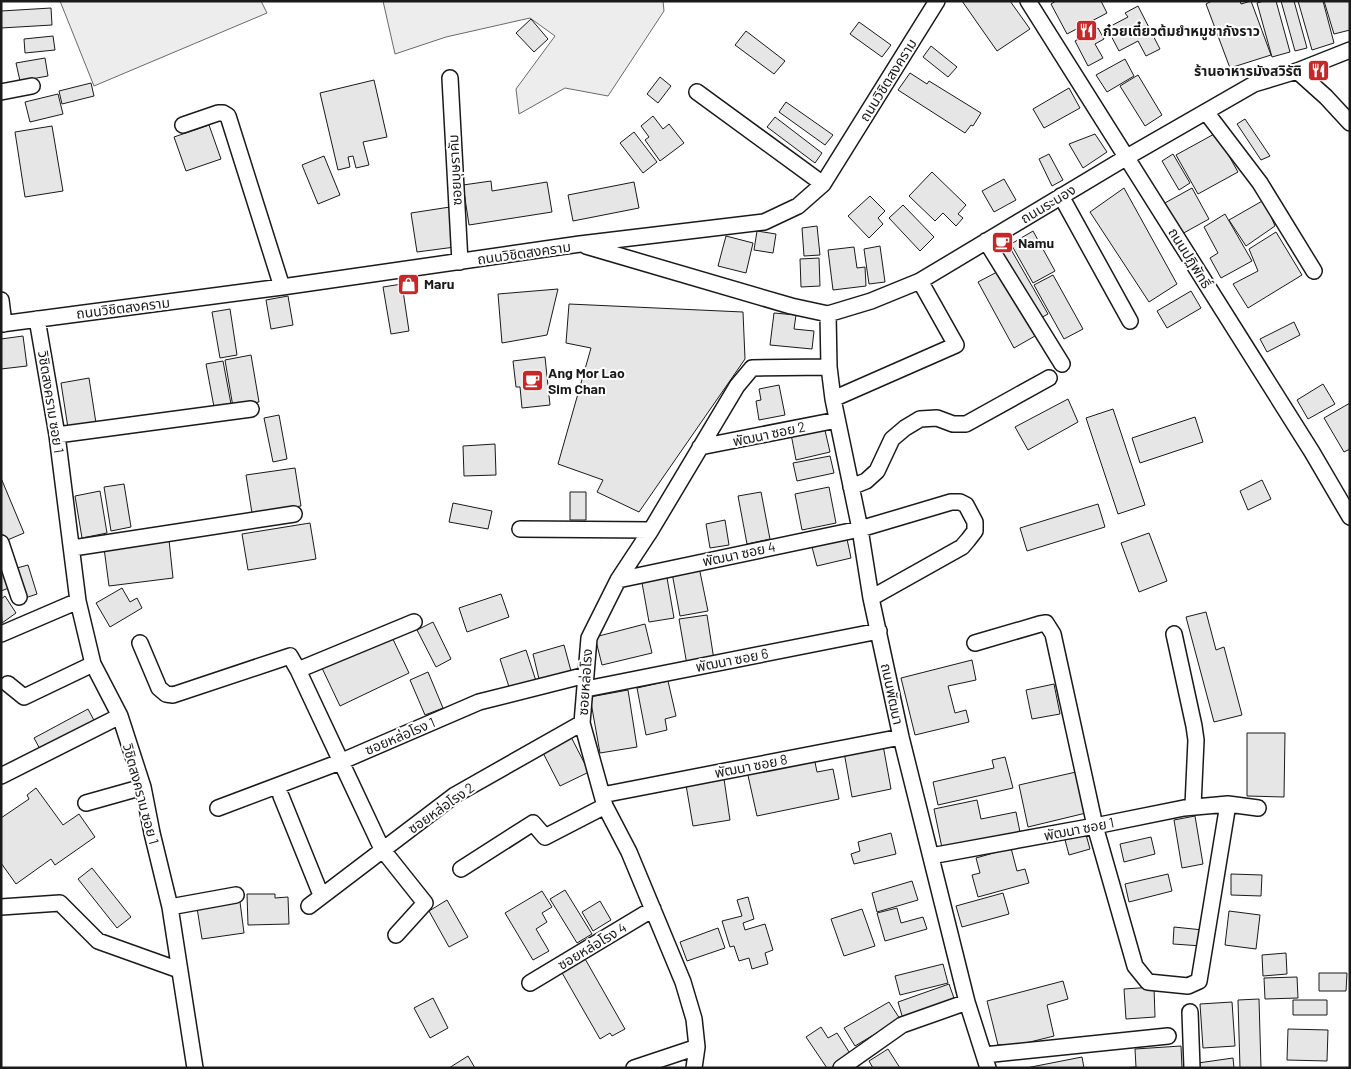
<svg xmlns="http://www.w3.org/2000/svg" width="1351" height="1069" font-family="Barlow,'Noto Sans Thai',sans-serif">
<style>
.built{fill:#ededed;stroke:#6a6a6a}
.building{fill:#e6e6e6;stroke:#1a1a1a}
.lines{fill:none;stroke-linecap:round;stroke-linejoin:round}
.minor-casing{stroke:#1a1a1a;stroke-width:18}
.minor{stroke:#fff;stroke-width:15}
.labels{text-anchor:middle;stroke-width:4;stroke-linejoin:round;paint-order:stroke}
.poi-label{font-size:14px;font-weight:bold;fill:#1a1a1a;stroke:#fff;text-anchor:start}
.street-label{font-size:14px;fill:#1a1a1a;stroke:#fff}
</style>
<rect width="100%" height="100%" fill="#fff"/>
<path class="built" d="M60,1H261L267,13L94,86Z
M383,1H663L664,11L608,96L565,88L519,114L516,89L555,36L530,18L446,37L395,54Z"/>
<path class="building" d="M962,1H1010L1030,29L997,51Z
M1056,1H1101L1107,13L1067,34L1051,4Z
M1212,1H1240L1241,4L1251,1L1271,55L1230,68L1206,4Z
M1264,1H1276L1290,52L1272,57L1257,3Z
M1281,1H1294L1307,48L1295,51Z
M1298,1H1323L1334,43L1312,50Z
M1324,1H1350V30L1334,34Z
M1138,6L1160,49L1146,56L1138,41L1119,51L1107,28L1128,17L1125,13Z
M51,8L52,25L1,28V11Z
M531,19L548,39L534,52L516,33Z
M859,22L891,45L882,57L850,34Z
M1098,28L1104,39L1095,44L1103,58L1088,66L1075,41Z
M746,31L785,61L774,74L735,45Z
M53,36L55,50L25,53L24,39Z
M931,46L957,67L948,77L923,57Z
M45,58L48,76L20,81L16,63Z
M1125,59L1134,76L1107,92L1096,75Z
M910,73L927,84L929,81L981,113L973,126L971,125L965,133L898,90Z
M1138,75L1162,115L1145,126L1120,86Z
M660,77L671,86L658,103L647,94Z
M374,80L387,137L363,142L369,165L356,168L353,156L348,157L350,167L338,170L320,93Z
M91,83L94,96L62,104L59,91Z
M1069,88L1080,108L1044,128L1033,109Z
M58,94L63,114L30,122L25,102Z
M786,102L833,135L825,145L779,112Z
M653,116L663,129L669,124L684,143L660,161L645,140L649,137L641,126Z
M775,117L822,153L815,163L767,127Z
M1245,119L1270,156L1261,160L1237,124Z
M209,125L221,159L186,171L174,137Z
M52,126L63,191L25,197L15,132Z
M634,132L657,162L643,173L620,143Z
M1216,133L1238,172L1198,194L1176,155Z
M1095,134L1107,152L1083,168L1069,144Z
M1049,154L1063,180L1052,186L1039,159Z
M1173,154L1190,183L1179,190L1162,161Z
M324,156L340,195L318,204L302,165Z
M932,172L966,205L958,214L963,218L956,226L943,213L935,221L909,196Z
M1004,179L1016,200L994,212L982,191Z
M491,181L492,191L547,182L552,212L469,225L463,185Z
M634,182L639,208L573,221L568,195Z
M1124,188L1177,284L1149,302L1090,212Z
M1192,188L1209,219L1180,235L1163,204Z
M870,196L885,211L878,218L883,224L869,238L848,216Z
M1264,200L1275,226L1246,246L1229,220Z
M903,205L934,237L920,251L889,218Z
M450,207L455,247L417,252L411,213Z
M1225,214L1252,261L1221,278L1210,258L1218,253L1204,227Z
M817,226L820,255L804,256L802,228Z
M757,231L776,234L773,253L754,250Z
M1033,231L1055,271L1033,283L1011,244Z
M1276,232L1302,275L1248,308L1233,284L1258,271L1249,249Z
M726,236L753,243L746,273L718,266Z
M880,246L885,282L869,284L864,249Z
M1009,246L1048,314L1037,320L998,252Z
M854,247L857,268L865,267L866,286L833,290L828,250Z
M819,258L820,286L801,287L800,259Z
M997,272L1035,336L1014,348L978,282Z
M1053,275L1083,329L1064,339L1034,285Z
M402,284L409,331L391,334L383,287Z
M558,289L547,335L502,343L498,294Z
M1191,291L1201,308L1167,328L1157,311Z
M288,296L293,325L271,329L266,300Z
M569,304L743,312L745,359L639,512L597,492L603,480L558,464L591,348L566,343Z
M230,309L237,355L220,358L212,312Z
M774,313L796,315L794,329L814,331L812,349L770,345Z
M1294,322L1300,335L1267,352L1260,339Z
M23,336L27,366L1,369V339Z
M251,355L259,402L233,407L225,360Z
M545,357L550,405L522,408L520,387H516L513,361Z
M223,361L231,404L214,407L206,364Z
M89,378L96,423L68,428L61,383Z
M1323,384L1335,404L1308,419L1297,400Z
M779,385L785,415L759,420L756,401L761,400L759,389Z
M1068,399L1078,422L1028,450L1015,427Z
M1350,403V449L1344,452L1324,418Z
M1113,409L1145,505L1118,514L1086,418Z
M279,415L287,459L273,462L264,418Z
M1195,417L1203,442L1140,463L1132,438Z
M824,426L830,452L796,460L791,434Z
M495,444L496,475L464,476L463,446Z
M830,456L834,473L797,481L793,463Z
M295,468L301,506L252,513L246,475Z
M1,478L24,533L5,541L1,533Z
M1262,480L1271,499L1248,510L1240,491Z
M124,484L131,527L111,531L104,487Z
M829,487L836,523L802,530L795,494Z
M100,491L107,533L82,538L75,496Z
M570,492H586V520H570Z
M761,492L770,539L747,544L738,496Z
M453,503L492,511L488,529L449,522Z
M1098,504L1105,527L1027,551L1020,528Z
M725,520L729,545L710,548L706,524Z
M310,523L316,559L248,570L242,534Z
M1149,533L1167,581L1139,592L1121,543Z
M847,539L851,558L817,566L812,547Z
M169,540L173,578L109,586L104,548Z
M1,551L14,586L1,591Z
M28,565L37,594L25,598L17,568Z
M699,567L708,611L680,616L672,573Z
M666,572L674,618L649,622L641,577Z
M122,588L130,602L137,598L142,608L110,627L96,603Z
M501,594L509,617L467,632L459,608Z
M5,596L16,613L2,623L1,599Z
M1206,612L1216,650L1224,647L1242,715L1214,722L1186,617Z
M707,615L714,660L687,665L679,619Z
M433,622L451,659L436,667L417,630Z
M645,624L652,653L602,665L595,637Z
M391,635L409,673L340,706L322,668Z
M564,645L571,671L539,679L533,654Z
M526,650L536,681L510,690L500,659Z
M972,660L976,680L948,686L955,713L966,710L969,722L915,735L901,678Z
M428,672L443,708L425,715L410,680Z
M668,681L676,716L665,719L667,730L646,735L637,688Z
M1054,684L1060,714L1032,719L1026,690Z
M628,690L637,747L600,753L590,697Z
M88,709L96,724L42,753L34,738Z
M569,733L589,772L560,786L540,747Z
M1247,733H1285L1284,797L1247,796Z
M883,745L891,789L852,797L844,752Z
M814,757L817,772L833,769L839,799L757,816L747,771Z
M1005,757L1013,788L938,805L933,782L994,768L992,760Z
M1076,772L1086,813L1028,827L1019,785Z
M724,779L730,820L693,826L686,785Z
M36,788L63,825L79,814L95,837L55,865L51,859L16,884L1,863V818L29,799L27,795Z
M977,800L981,819L1016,812L1020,832L942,848L934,809Z
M1195,816L1203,864L1182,868L1174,820Z
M1085,831L1090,849L1069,855L1064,836Z
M891,833L896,854L854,864L851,854L860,851L858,842Z
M1151,837L1155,854L1124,862L1120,844Z
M1011,848L1017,871L1025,869L1029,883L978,897L972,875L980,873L976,858Z
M92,868L131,917L117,928L78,879Z
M1168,874L1172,891L1129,902L1125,884Z
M1231,874L1262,875L1261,896L1231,895Z
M912,881L918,900L877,912L872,893Z
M565,890L592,934L577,943L550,899Z
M542,891L552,907L542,913L547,922L536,929L549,951L533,960L505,913Z
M1003,893L1009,914L962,927L956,906Z
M247,894H275V898L288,897L289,924L248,925Z
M748,897L754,919L743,923L745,930L765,924L773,950L765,953L768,964L752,969L749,958L739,961L734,946L730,947L722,921L742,916L737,900Z
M447,900L468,937L449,947L429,911Z
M600,901L611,920L593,931L582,912Z
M240,902L244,933L202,939L197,908Z
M897,908L901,923L923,917L927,929L885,941L877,913Z
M862,909L875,946L844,956L831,919Z
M1229,911L1260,915L1256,949L1225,945Z
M1174,927L1203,930L1202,946L1173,944Z
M718,928L725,948L687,961L680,942Z
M1286,953L1287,974L1263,976L1262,955Z
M584,957L625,1029L612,1036L610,1033L600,1039L561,971Z
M943,964L948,983L900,995L895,976Z
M1319,973H1347L1346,991H1319Z
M1297,977L1298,998L1265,999L1264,978Z
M1063,981L1068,999L1047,1005L1054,1036L1022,1044L998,1045L987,1001Z
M949,984L955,1001L903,1019L898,1002Z
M1154,987L1155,1017L1126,1019L1124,989Z
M433,998L448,1028L430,1038L414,1008Z
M1259,999L1261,1068H1240L1238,1000Z
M1293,1000H1327V1015H1293Z
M889,1002L900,1019L855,1046L844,1028Z
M1232,1002L1235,1046L1203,1048L1200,1004Z
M821,1027L828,1038L837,1033L851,1055L831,1068H827L806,1037Z
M1288,1029L1328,1030L1327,1061L1287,1060Z
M1181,1046L1182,1068H1120L1136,1067L1135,1049Z
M888,1049L900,1068H873L869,1061Z
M468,1056L475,1068H449Z
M1082,1057L1084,1068H1026Z
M1233,1058L1234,1068H1199L1198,1063Z"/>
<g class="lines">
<defs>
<path id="minor" d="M1028,1L1312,452L1350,517
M1297,71L1326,97L1350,123
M450,78L460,262
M1,92L32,86
M697,92L823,184
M1206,112L1260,183L1314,271
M183,125L218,113H223L228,116L282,287
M1061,196L1130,321
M986,241L1062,364
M586,246L791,306L828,314L871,301L920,281L1127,157L1254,84L1297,71L1350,50
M1,300L4,324
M828,314L829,367L833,399L860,529L871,598L901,737L967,1002L988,1068
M37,319L57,435L78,601L93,664L120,716L143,787L152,833L170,907L195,1068
M1,324L282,287L580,244L764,222L798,206L823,184L937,1
M833,399L956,345L920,281
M57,435L251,409
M700,447L837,420
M851,487L866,481L877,471L892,439L905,428L920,419L937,418L953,424H966L1049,378
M520,529L651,530
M1,543L19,597
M73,548L294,514
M618,580L860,529L951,502H960L966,505L975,522V531L968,540L962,547L871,598
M1,634L78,601
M1174,634L1194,726L1196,740L1193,806
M140,643L159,688L166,694L173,695L290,656L298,670L382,849L425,903L396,935
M975,643L1040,624L1046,623L1053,634L1095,826L1135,966L1148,982L1188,986L1199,981L1228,804
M298,670L414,622
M8,684L24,697L93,664
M586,689L879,631
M1,776L120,716
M602,795L901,737
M281,796L321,895
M86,803L143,787
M218,808L340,762L479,702L586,675
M931,856L1095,826L1184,808L1228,804L1258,808
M461,869L533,823L545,837L605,806
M309,906L455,795L582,723
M1,907L60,903L98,941L179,970
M170,907L236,895
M530,983L653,909
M1190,1012L1192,1068
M984,1055L1168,1036
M634,1068L697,1047
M694,1068L697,1047L694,1019L683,982L629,852L605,806L582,723L589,638L618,580L651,530L737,386L752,368L829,367
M841,1068L902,1025L967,1002"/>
</defs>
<use href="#minor" class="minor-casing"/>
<use href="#minor" class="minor"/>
</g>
<defs>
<symbol id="restaurant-square" viewBox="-11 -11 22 22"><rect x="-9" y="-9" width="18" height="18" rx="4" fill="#c62828" stroke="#fff"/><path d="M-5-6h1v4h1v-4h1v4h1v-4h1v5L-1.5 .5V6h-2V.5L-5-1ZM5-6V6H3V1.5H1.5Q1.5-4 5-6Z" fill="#fff"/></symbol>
<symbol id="cafe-square" viewBox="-11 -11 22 22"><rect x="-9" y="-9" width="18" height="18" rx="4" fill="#c62828" stroke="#fff"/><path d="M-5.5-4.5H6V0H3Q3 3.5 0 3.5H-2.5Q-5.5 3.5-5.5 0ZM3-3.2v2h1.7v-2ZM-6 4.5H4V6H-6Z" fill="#fff"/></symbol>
<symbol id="shop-square" viewBox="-11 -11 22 22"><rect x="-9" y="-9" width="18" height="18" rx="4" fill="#c62828" stroke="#fff"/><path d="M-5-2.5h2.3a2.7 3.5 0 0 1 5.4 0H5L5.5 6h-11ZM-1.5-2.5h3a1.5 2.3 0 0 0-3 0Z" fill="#fff"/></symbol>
</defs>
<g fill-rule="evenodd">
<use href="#restaurant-square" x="1074" y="18" width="25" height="25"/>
<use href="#restaurant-square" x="1306" y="58" width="25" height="25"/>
<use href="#cafe-square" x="990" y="230" width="25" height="25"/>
<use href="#shop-square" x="396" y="272" width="25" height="25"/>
<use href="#cafe-square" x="520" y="368" width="25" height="25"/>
</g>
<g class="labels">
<g class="poi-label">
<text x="1103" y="36">ก๋วยเตี๋ยวต้มยำหมูชากังราว</text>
<text x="1302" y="76" text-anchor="end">ร้านอาหารมังสวิรัติ</text>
<text x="1018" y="248">Namu</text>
<text x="424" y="289">Maru</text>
<text x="548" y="378">Ang Mor Lao<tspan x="548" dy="16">Sim Chan</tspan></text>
</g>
<g class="street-label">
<text transform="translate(888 80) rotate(-58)" y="5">ถนนวิชิตสงคราม</text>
<text transform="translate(455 170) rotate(-93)" y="5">ซอยบุษราคัม</text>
<text transform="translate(1048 204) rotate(-31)" y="5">ถนนระนอง</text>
<text transform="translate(524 253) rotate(-8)" y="5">ถนนวิชิตสงคราม</text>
<text transform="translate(1190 258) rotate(58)" y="5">ถนนปฏิพัทธิ์</text>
<text transform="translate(123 308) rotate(-7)" y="5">ถนนวิชิตสงคราม</text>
<text transform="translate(51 402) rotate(81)" y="5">วิชิตสงคราม ซอย 1</text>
<text transform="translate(769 434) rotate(-12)" y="5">พัฒนา ซอย 2</text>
<text transform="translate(739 554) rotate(-12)" y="5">พัฒนา ซอย 4</text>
<text transform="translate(732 660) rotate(-11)" y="5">พัฒนา ซอย 6</text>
<text transform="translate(585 682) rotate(-86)" y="5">ซอยหล่อโรง</text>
<text transform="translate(892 694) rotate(78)" y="5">ถนนพัฒนา</text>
<text transform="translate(400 736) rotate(-23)" y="5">ซอยหล่อโรง 1</text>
<text transform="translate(751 766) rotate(-11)" y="5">พัฒนา ซอย 8</text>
<text transform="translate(141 794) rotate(75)" y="5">วิชิตสงคราม ซอย 1</text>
<text transform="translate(441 808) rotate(-35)" y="5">ซอยหล่อโรง 2</text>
<text transform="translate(1079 829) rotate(-11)" y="5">พัฒนา ซอย 1</text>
<text transform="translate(592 946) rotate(-31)" y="5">ซอยหล่อโรง 4</text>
</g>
</g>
<rect width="1351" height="1069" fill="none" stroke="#1a1a1a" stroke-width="5"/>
</svg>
